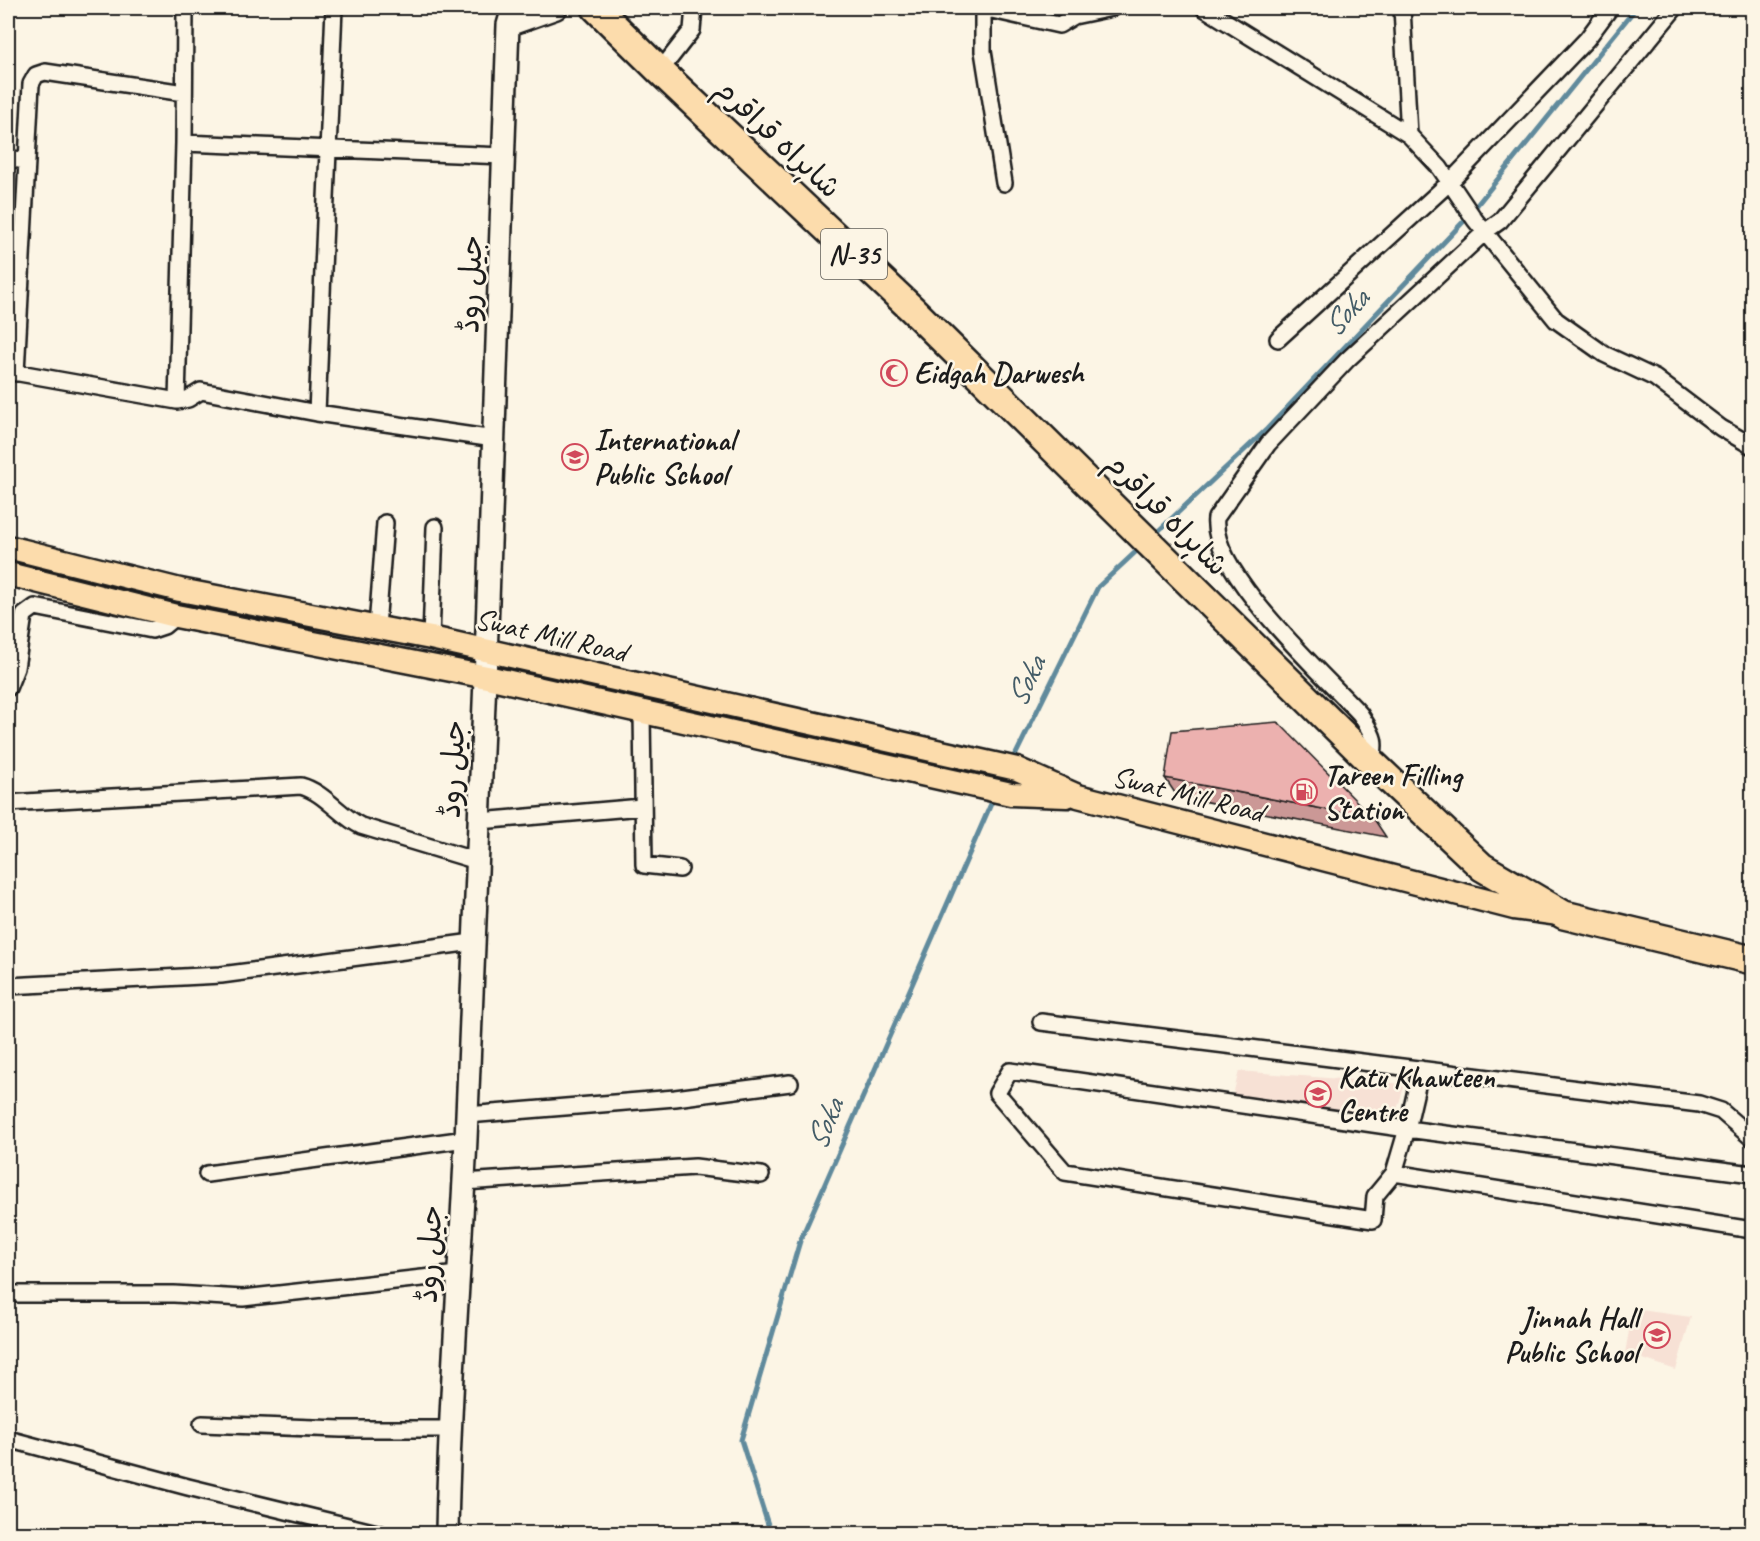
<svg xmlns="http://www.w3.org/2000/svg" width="1760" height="1541" font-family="Caveat,'Playpen Sans Arabic',sans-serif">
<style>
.built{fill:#f7e1d5}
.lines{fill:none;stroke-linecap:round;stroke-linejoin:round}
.stream{stroke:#618a9c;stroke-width:5}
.street-casing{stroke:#1c1c1c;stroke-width:20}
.secondary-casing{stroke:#1c1c1c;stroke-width:26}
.primary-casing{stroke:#1c1c1c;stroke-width:27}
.highway-casing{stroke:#1c1c1c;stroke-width:32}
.street{stroke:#fcf5e5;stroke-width:15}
.secondary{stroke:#fcf5e5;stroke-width:21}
.primary{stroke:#fcdcac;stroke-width:22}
.highway{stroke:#fcdcac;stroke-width:27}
.wall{fill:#cb9896;stroke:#1c1c1c;stroke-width:1.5}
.building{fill:#ecb1af;stroke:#1c1c1c;stroke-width:1.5}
.labels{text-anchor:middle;stroke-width:5;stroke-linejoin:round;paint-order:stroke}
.shield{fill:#fcf5e5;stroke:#5f5d58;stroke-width:1.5}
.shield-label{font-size:28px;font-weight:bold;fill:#1c1c1c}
.street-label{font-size:30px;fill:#1c1c1c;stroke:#fcf5e5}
.poi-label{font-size:30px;font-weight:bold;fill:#1c1c1c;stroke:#fcf5e5;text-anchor:start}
.water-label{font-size:32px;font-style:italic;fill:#445c67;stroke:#fcf5e5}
</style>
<rect width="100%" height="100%" fill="#fcf5e5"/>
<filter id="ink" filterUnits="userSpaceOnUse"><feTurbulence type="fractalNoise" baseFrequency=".0167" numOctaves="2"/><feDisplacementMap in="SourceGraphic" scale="12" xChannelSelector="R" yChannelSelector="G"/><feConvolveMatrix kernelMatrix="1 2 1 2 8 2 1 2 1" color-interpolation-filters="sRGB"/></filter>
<g filter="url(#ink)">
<path class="built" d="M1239,1071L1405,1084L1394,1119L1231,1103Z
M1633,1309L1691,1317L1676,1370L1625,1353Z"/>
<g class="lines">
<path class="stream" d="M1153,536L1267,429L1464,221L1636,8
M1012,762L1098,587L1142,546
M771,1534L741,1440L800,1241L994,797"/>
<defs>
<path id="street" d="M983,8V51L1004,183
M983,8L1059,25L1074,16L1112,8
M1204,8L1409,135L1440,168L1475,220L1556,320L1604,354L1655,378L1721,428L1752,446
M1402,8L1409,135
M660,71L692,30L694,8
M184,143L504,156
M8,158L25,161
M1278,339L1450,182L1587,39L1610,8
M8,371L177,401L188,399L201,391L317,413L494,439
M16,373L31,84L36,75L45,72L184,93
M177,401L184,143L185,8
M317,413L334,8
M377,627L385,523
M431,638L435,527
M8,688L16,668L24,615L35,607L152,630L164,626L176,616
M642,712L644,865L680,869
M1371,762C1378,739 1372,734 1360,714C1324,675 1209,571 1216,518L1268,444L1347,360L1486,231L1500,221L1675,8
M8,803L301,786C324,792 340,816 361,826L477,861
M480,821L642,807
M8,986L221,975L473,942
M1041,1022L1699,1104L1721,1111L1752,1138
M1421,1069L1407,1129L1010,1071L997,1093L1065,1172L1373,1220L1375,1196L1394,1173L1407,1129L1752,1174
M467,1115L675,1098L790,1083
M1394,1173L1752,1230
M207,1174L466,1139
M464,1182L695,1167L761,1175
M8,1294H174L243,1298L458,1274
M202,1424L341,1429H449
M8,1439L188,1487L381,1534"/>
<path id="secondary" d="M508,25L556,8
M447,1534C449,1402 460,1271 466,1139C482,768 497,396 508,25L513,8"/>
<path id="primary" d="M8,547L180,590L431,638L1017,769L1078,796L1514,908L1559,914
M8,574L176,616L487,677L1011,794L1067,796"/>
<path id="highway" d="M596,8L660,71L912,309L1371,762L1482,867L1564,915L1752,960"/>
</defs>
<use href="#street" class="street-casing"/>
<use href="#secondary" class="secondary-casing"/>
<use href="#primary" class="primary-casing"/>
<use href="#highway" class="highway-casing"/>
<use href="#street" class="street"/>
<use href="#secondary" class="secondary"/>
<use href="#primary" class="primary"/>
<use href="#highway" class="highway"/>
</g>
<path class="wall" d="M1165,778L1374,819L1386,837L1177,796Z"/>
<path class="building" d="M1278,722L1374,819L1165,778L1172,731Z"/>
</g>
<defs>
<symbol id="mosque-ring" viewBox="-11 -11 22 22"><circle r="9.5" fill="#fcf5e5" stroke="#d1495b" stroke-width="1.5"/><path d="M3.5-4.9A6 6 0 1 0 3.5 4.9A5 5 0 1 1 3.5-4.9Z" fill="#d1495b"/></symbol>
<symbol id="school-ring" viewBox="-11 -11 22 22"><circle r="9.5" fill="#fcf5e5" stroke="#d1495b" stroke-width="1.5"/><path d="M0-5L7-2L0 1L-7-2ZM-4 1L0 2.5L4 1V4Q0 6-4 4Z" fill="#d1495b"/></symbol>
<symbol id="fuel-ring" viewBox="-11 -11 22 22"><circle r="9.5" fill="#fcf5e5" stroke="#d1495b" stroke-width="1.5"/><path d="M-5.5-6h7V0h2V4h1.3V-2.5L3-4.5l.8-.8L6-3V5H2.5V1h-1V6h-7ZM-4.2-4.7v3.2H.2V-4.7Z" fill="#d1495b"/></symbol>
</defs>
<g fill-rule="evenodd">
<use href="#mosque-ring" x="879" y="358" width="30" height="30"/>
<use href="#school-ring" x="560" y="442" width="30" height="30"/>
<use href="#fuel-ring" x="1289" y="777" width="30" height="30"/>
<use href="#school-ring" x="1303" y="1079" width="30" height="30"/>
<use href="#school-ring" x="1642" y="1320" width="30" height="30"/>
</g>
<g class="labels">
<rect class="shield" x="821" y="229" width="66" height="50" rx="4.5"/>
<g class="shield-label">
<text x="854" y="264">N-35</text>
</g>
<g class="street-label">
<text transform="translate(778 138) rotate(43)" y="10">شاہراہ قراقرم</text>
<text transform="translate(470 284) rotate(-88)" y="10">جیل روڈ</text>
<text transform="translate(1167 514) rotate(45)" y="10">شاہراہ قراقرم</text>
<text transform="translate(551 635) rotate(13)" y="10">Swat Mill Road</text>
<text transform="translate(452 769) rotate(-87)" y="10">جیل روڈ</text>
<text transform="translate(1188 794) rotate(14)" y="10">Swat Mill Road</text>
<text transform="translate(429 1254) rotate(-87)" y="10">جیل روڈ</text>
</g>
<g class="poi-label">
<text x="914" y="383">Eidgah Darwesh</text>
<text x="594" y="450">International<tspan x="594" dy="34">Public School</tspan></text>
<text x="1324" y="785">Tareen Filling<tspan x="1324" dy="34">Station</tspan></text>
<text x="1338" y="1087">Katu Khawteen<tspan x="1338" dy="34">Centre</tspan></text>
<text x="1638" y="1328" text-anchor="end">Jinnah Hall<tspan x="1638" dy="34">Public School</tspan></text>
</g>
<g class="water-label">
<text transform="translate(1345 312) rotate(-47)" y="11">Soka</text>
<text transform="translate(1025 681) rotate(-64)" y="11">Soka</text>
<text transform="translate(824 1124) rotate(-67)" y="11">Soka</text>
</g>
</g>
<rect width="1760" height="1541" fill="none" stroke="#fcf5e5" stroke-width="30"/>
<rect x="15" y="15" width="1730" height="1511" fill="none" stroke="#1c1c1c" stroke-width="2" filter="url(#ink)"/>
</svg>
